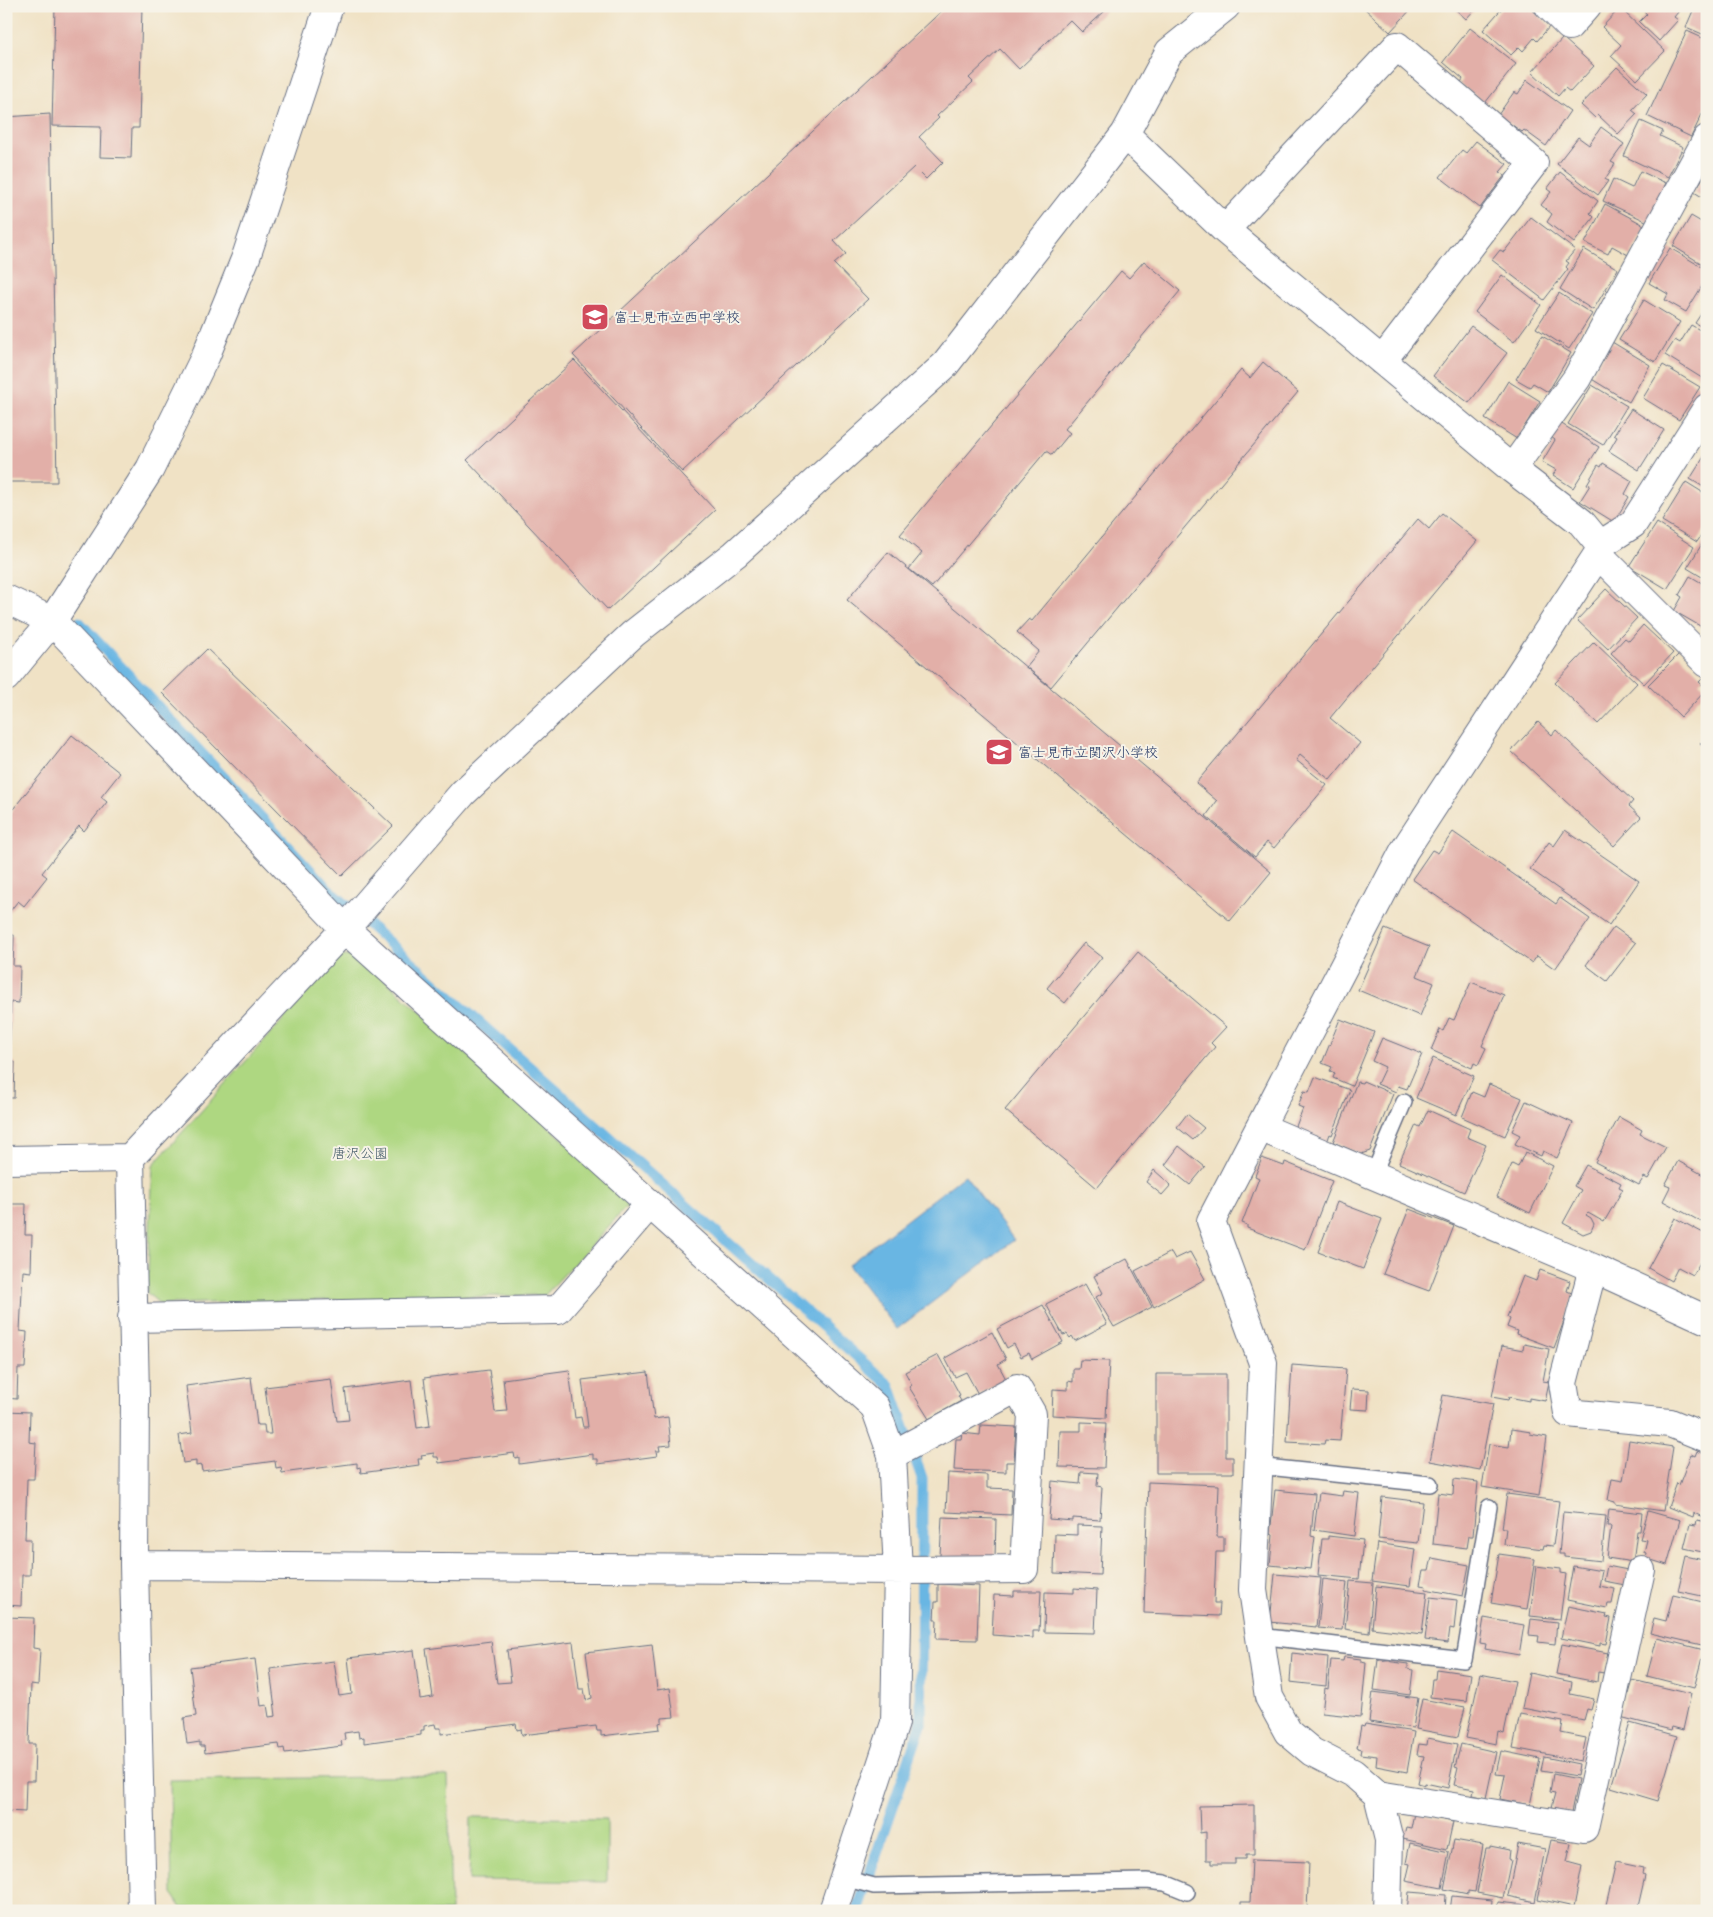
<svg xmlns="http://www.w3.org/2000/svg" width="1713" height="1917" font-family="Mali,'Klee One',sans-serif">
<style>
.green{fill:#aed781;stroke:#648370}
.water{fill:#69b6e3;stroke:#4272a0}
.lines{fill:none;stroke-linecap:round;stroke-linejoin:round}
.stream{stroke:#69b6e3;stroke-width:11}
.building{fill:#e2afa8}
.service-casing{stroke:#666e82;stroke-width:18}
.minor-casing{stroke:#666e82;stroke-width:30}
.service{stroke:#fff;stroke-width:15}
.minor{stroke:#fff;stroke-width:28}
.labels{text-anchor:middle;stroke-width:4;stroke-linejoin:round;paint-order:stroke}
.poi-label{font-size:14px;fill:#1b2f5e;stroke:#f7f3e8;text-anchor:start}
.park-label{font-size:14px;fill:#405967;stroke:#f7f3e8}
</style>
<rect width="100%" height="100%" fill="#f7f3e8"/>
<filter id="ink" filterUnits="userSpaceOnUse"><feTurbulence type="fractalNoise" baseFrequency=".02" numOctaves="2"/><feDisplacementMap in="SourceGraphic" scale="10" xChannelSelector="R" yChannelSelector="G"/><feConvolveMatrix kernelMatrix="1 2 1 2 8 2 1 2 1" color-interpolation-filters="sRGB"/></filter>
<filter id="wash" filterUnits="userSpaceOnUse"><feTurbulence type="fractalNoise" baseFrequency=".0096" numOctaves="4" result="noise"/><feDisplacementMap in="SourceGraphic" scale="20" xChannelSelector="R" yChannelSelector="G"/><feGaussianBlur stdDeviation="1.12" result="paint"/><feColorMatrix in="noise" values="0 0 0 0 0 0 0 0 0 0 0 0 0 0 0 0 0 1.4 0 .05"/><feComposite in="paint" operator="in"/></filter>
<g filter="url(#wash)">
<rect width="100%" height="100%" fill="#f0e2c5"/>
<path class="green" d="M340,956H358L632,1201L545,1295L160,1304L147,1293L153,1165Z
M448,1776L451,1911H322L181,1908L172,1894L170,1780Z
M471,1817L607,1819V1882L469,1880Z"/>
<path class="water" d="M965,1175L1014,1240L897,1329L848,1265Z"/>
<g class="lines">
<path class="stream" d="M79,622L326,887L889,1385L922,1478L921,1725L857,1911"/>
</g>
<g id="blocks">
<path class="building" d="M55,6H142L139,128H132L131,158L100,157L101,127L52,126Z
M947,6H1103L1106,10L1082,32L1070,20L1019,69L1000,49L969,78L973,82L937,116L939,118L919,137L943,162L926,179L914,167L834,241L846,254L834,264L868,299L682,472L573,355Z
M1362,6H1414L1390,32Z
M1452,6H1484L1481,10L1477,7L1466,19Z
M1504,6H1528L1550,26L1537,41L1534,38L1523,51L1519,47L1511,55L1483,30Z
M1638,6H1683L1674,17L1678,20L1659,41L1639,22L1647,14Z
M1695,6H1707V36L1686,27Z
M1620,8L1665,51L1637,80L1611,56L1621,45L1602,27Z
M1470,28L1516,64L1485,103L1460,84L1463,79L1443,62Z
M1687,31L1707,40V104L1691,137L1647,116Z
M1563,38L1594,66L1570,92L1565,88L1558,96L1532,72Z
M1617,67L1647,94L1632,110L1637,114L1618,134L1598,115L1595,118L1581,105Z
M1527,80L1570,111L1546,146L1524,130L1522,132L1498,115L1514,92L1518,94Z
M50,114L57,482H6V117Z
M1641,121L1663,131L1660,136L1683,147L1668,177L1624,156Z
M1601,127L1624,144L1611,162L1615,164L1605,179L1608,181L1598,195L1557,164L1578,137L1589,145Z
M1476,141L1507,164L1500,172L1505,175L1480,208L1440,177L1462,150L1466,153Z
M1640,171L1666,183L1648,222L1603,201L1613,179L1632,188Z
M1560,172L1598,201L1590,213L1594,217L1574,243L1547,222L1552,214L1541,205L1551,192L1547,189Z
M1707,172V200L1694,192Z
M1605,204L1646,226L1630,256L1612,246L1608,254L1585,243Z
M1691,216L1703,223L1707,217V267L1673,246Z
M1531,217L1575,250L1566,261L1569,263L1566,267L1568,269L1544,300L1492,260L1500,250L1504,252Z
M1670,248L1707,270V278L1686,312L1665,300L1668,294L1649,283Z
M1584,249L1618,269L1593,310L1560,289Z
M1144,261L1180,291L1065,429L1070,433L1052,455L1046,451L932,587L909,569L922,553L900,535L1121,271L1129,278Z
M1502,275L1541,305L1514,342L1475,312Z
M1559,293L1592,314L1569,349L1536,328Z
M1644,300L1680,322L1655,362L1619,340Z
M1707,305V330L1695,323Z
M1691,325L1707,334V377L1705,380L1665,355L1675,340L1680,343Z
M1471,326L1507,353L1469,403L1433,376Z
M1542,336L1571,353L1548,392L1533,383L1530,387L1516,379Z
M1612,342L1650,365L1629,402L1590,378Z
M574,360L715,510L608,610L467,460Z
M1263,362L1298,392L1051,687L1026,667L1039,651L1017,632L1029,619L1032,621L1241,370L1250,378Z
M1663,365L1700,387L1679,420L1643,398Z
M1508,381L1540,401L1517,439L1485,419Z
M1592,385L1627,406L1603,445L1568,424Z
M1631,409L1664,430L1639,470L1609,451L1617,437L1614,435Z
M1560,423L1599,447L1573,488L1553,475L1556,470L1542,462L1555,440L1551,437Z
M1707,452V489L1690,479Z
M1603,463L1632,481L1625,494L1629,497L1614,522L1580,501L1590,485L1587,484L1598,465L1601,467Z
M1686,482L1707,495V527L1697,542L1662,521Z
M1442,513L1477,541L1330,718L1360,743L1330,780L1300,755L1296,760L1327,785L1274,848L1267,842L1255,857L1206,816L1217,801L1196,783L1418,519L1429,529Z
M1657,523L1694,547L1667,589L1629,566Z
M1707,536V580L1687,568Z
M888,552L1271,872L1230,921L847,600Z
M1690,576L1707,586V630L1674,611L1682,597L1679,595Z
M1606,589L1637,618L1608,649L1577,620Z
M1643,625L1673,653L1644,684L1611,653L1625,638L1629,641Z
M1594,642L1637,683L1598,724L1555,683Z
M207,649L393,826L342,876L162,693Z
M1679,654L1703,678L1699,682L1707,689L1681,717L1648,685Z
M1538,722L1552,735L1556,730L1633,801L1629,806L1641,817L1614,846L1511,751Z
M72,735L120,773L101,797L107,802L84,831L79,826L42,873L47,877L24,906L18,901L6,916V818Z
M1707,737V751L1700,744Z
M1565,830L1639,881L1609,925L1530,869L1549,842L1554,846Z
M1453,832L1556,904L1560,898L1590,919L1555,969L1537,956L1532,963L1412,879L1432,850L1438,853Z
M1614,927L1636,943L1607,981L1586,965Z
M1385,929L1429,947L1417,976L1434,983L1420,1016L1358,990Z
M6,935H14L13,966H20L19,1003L11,1002L9,1062H15L14,1098H6Z
M1084,943L1102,957L1065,1003L1047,988Z
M1138,952L1226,1027L1211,1043L1215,1047L1097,1188L1005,1110Z
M1471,982L1504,995L1482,1046L1486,1048L1478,1065L1474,1063L1472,1068L1431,1050L1440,1029L1443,1031L1449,1018L1454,1020Z
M1340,1019L1374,1032L1352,1086L1333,1078L1335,1073L1330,1071L1332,1067L1322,1063Z
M1382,1038L1422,1054L1407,1089L1398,1086L1396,1092L1377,1084L1385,1067L1372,1061Z
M1433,1058L1474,1076L1456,1115L1416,1098Z
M1315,1077L1350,1090L1332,1135L1330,1134L1327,1142L1295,1129L1303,1108L1298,1106L1304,1091L1309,1092Z
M1363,1081L1393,1094L1370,1151L1361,1154L1333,1142L1357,1082L1362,1083Z
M1489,1084L1522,1098L1505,1136L1462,1117L1472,1092L1484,1097Z
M1526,1101L1573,1123L1557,1158L1543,1151L1541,1156L1515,1144L1520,1135L1512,1131Z
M1428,1110L1470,1129L1467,1137L1486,1145L1464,1192L1399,1163L1416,1125L1420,1127Z
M1187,1114L1204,1128L1193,1140L1177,1127Z
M1619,1117L1642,1130L1640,1134L1666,1147L1648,1179L1644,1177L1639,1185L1595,1162Z
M1179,1146L1205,1167L1190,1185L1165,1165Z
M1525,1152L1553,1166L1530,1213L1497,1197L1512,1164L1518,1167Z
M1262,1158L1284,1166L1285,1162L1332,1181L1305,1250L1247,1228V1225L1242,1223L1259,1178L1255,1176Z
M1678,1161L1707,1177V1225L1663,1201L1670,1187L1665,1185Z
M1586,1165L1621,1183L1619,1187L1623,1189L1604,1222L1588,1213L1586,1215L1591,1218L1594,1224L1591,1231L1583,1234L1563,1223L1581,1190L1574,1186Z
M1154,1170L1171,1185L1162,1195L1146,1182Z
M1337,1202L1382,1219L1363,1269L1318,1252Z
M6,1204H26L25,1235H32L31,1272L23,1271L20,1331L27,1332L25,1368H18L17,1399L6,1398Z
M1409,1209L1454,1226L1429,1291L1383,1274Z
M1675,1218L1707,1235V1250L1693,1275L1678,1267L1671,1281L1648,1268Z
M1171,1252L1175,1259L1190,1252L1205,1279L1154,1307L1135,1271Z
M1127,1259L1152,1307L1114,1327L1096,1297L1103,1293L1094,1276Z
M1540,1270L1570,1281L1567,1291L1574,1294L1554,1348L1516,1334L1517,1331L1507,1327L1510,1319L1507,1317L1523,1276L1536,1281Z
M1085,1284L1107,1324L1075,1341L1072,1336L1070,1338L1067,1334L1063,1335L1046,1304Z
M1043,1305L1063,1342L1032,1359L1029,1353L1021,1357L1014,1344L1007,1348L997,1329Z
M992,1332L1006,1359L998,1364L1006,1379L978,1394L966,1372L955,1377L945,1358Z
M1524,1344L1549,1349L1543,1381L1549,1382L1545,1401L1529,1398V1401L1509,1397L1508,1400L1492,1397L1502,1346L1523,1350Z
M938,1355L960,1395L958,1396L961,1401L929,1419L909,1387L912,1385L905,1372Z
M1080,1360L1109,1361L1106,1418L1052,1415L1053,1389L1068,1390V1381L1073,1382V1369H1079Z
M1292,1365L1346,1369L1340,1441L1325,1440L1324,1444L1287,1442Z
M489,1370L495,1412L507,1411L503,1379L569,1370L575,1418L581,1417L583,1427H588L582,1380L648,1372L654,1419L668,1417L671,1445L659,1446L660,1451H656L657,1456L598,1464V1459H593V1454L519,1464V1457L515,1458L514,1453L439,1463L438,1457H434V1453L421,1455L422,1459H418L419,1465L361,1473L360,1467L357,1468V1463L282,1473L281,1467L276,1468L275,1461L202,1471L201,1465L196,1466V1461L183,1463L179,1435L192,1433L186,1386L251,1377L257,1425H264L265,1434H271L265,1387L331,1379L337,1421L349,1420L345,1389L411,1380L417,1428L430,1426L424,1378Z
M1156,1374H1226V1457H1233V1473H1156Z
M1352,1389L1369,1390L1368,1410L1350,1409Z
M1443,1395L1493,1404L1480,1470L1430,1461Z
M6,1411L30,1412L29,1442L36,1443L34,1479H27L25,1539H31L30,1575H22L21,1606L6,1605Z
M1081,1422L1106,1423L1104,1468L1059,1467L1060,1431H1081Z
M981,1425L1016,1427L1014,1462H1006V1472L954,1470L956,1439H961L962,1433L980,1435Z
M1511,1429L1531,1432L1530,1434L1547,1437L1539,1496L1482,1487L1489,1444L1509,1447Z
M1629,1440L1673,1447L1663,1511L1615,1504V1502L1608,1500L1612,1479L1623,1481Z
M1697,1451L1707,1455V1519L1694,1513L1693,1517L1668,1507L1677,1483L1679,1485L1691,1454L1695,1456Z
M1081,1472L1098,1473L1097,1486L1102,1487L1100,1520L1073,1518V1521L1049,1519L1052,1481L1080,1484Z
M948,1473L987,1475V1488L1012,1489L1011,1515L946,1512Z
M1454,1479L1478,1482L1473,1536H1469L1467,1548L1433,1544L1438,1493L1453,1495Z
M1148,1482L1219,1485L1217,1537H1224V1552H1216L1214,1603H1220L1219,1616L1144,1613Z
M1275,1490L1315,1494L1311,1536L1315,1537L1311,1569L1270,1565L1273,1535L1270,1534Z
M1343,1491L1359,1493L1354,1536L1314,1530L1319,1493L1342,1496Z
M1507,1494L1559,1501L1553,1546L1544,1545L1543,1549L1504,1544L1506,1528H1502Z
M1382,1497L1423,1502L1418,1543L1378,1539Z
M1609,1509L1642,1513L1640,1531H1637L1633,1562L1607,1558L1611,1526H1607Z
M1648,1511L1680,1520L1667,1565L1645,1558L1646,1553L1644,1552L1647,1540L1640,1539Z
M1563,1512L1606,1516L1601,1561L1564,1557V1554H1559Z
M942,1517L996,1519L995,1558L940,1556Z
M1697,1520L1707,1522V1553L1684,1548L1690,1524L1696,1525Z
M1077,1525L1102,1526L1100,1575L1054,1573L1055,1534L1077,1535Z
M1328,1536L1363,1540L1359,1579L1318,1575L1322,1539H1328Z
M1377,1543L1415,1549L1410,1586L1372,1581Z
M1499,1554L1535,1559L1527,1609L1491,1603Z
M1686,1556L1707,1561V1597L1678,1591Z
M1432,1558L1469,1565L1463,1596L1425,1589L1426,1586L1420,1585L1423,1570H1429Z
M1536,1566L1561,1569V1573L1566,1574L1560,1619L1530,1616Z
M1573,1566L1602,1571L1599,1586L1615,1589L1612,1604H1608L1607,1608L1567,1600Z
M1607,1566L1628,1570L1625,1585L1604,1581Z
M1275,1574L1321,1578L1316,1627L1270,1622Z
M1323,1579L1347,1582L1342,1630L1318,1628Z
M1350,1581L1373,1583L1369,1633L1345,1629Z
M938,1584L979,1586L977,1640L936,1639L937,1620H934L935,1602H938Z
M1376,1586L1427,1592L1422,1634L1372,1628Z
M1074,1588L1097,1590L1095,1633L1044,1632L1045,1592L1074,1593Z
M1014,1591H1041L1039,1631H1033V1638L992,1635L994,1595L1014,1596Z
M1673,1595L1707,1603L1706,1646L1650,1633L1654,1618L1666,1621Z
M1430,1597L1457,1600L1454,1629L1450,1628L1448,1643L1425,1640Z
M1568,1606L1607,1614L1606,1617L1611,1618L1606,1644L1600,1643V1646L1561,1638Z
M6,1617L34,1618L33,1648L40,1649L38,1685L31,1684L29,1744H35L34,1781H26L25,1812L6,1811Z
M1484,1618L1524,1625L1519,1655L1485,1649L1486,1644L1480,1643Z
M1531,1619L1557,1622L1555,1644L1538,1642L1539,1636L1529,1635Z
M1657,1638L1704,1650L1694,1688L1647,1676Z
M491,1641L497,1683L511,1682L507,1650L573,1642L579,1689H584L586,1700L592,1698L586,1652L652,1644L657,1690L670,1688L674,1717L662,1718V1722L659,1723L660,1729L601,1736V1731H597L596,1726L522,1735L521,1729L517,1730L516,1724L441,1734V1728H436L435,1724L424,1726V1730H421V1735L364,1743V1737L359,1738L358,1731L344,1733L345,1739L341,1741L342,1746L285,1753L284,1748L280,1749L279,1744L205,1753L204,1746H200V1742L187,1744L184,1718L196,1716L190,1667L255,1659L261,1706L267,1705L269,1717L276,1716L270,1669L334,1661L339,1696L352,1694L348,1658L414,1650L420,1699L433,1697L426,1649Z
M1562,1644L1608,1653L1604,1673L1598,1672L1597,1682L1556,1674Z
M1292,1653L1328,1657L1326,1686L1290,1682Z
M1344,1657L1361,1659V1662L1366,1663L1361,1717L1322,1713L1325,1688L1328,1689L1331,1660L1343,1661Z
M1378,1660L1408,1664V1669L1413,1670L1410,1695L1374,1690Z
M1436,1669L1471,1674L1467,1701L1430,1697L1432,1679H1435Z
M1529,1673L1572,1682L1570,1694L1594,1699L1591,1710L1587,1709L1584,1720L1522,1708Z
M1480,1674L1515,1681L1504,1733L1498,1731L1496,1744L1466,1738Z
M1633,1680L1691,1694L1683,1730L1672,1727L1671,1730L1620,1717L1626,1694H1629Z
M1373,1692L1418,1698L1413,1728L1369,1722Z
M1422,1699L1465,1707L1458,1737L1416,1729Z
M1520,1714L1563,1722L1561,1733L1586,1738L1581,1761L1513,1748Z
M1630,1723L1677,1736L1658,1801L1611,1787Z
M1365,1724L1414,1732L1407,1772L1376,1766L1377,1756L1360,1754L1361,1749L1357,1748L1361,1726L1364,1727Z
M1428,1738L1457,1744L1448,1788L1425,1783V1785L1418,1783L1424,1756L1417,1755L1419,1744L1427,1745Z
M1461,1744L1496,1752L1486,1798L1473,1795L1474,1789L1454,1785L1458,1768L1455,1767Z
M1501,1751L1540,1759L1530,1805L1500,1799L1505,1775L1496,1774Z
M1544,1757L1579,1764L1577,1776L1541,1770Z
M1553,1774L1578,1779L1571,1812L1551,1808L1555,1793L1550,1792Z
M1254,1805V1855H1246V1859H1235V1864H1211V1860H1206V1832L1200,1833L1199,1806Z
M1414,1813L1453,1822L1447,1849L1403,1839L1406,1827L1411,1828Z
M1454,1840L1483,1845L1475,1892L1468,1891V1894L1444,1889Z
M1551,1840L1571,1843L1567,1862L1582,1866L1574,1907L1538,1899Z
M1410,1843L1449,1852L1442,1888L1406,1881L1410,1864L1406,1863Z
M1518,1844L1545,1849L1535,1902L1508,1896Z
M1490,1846L1510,1850L1509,1859L1511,1860L1503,1898L1477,1893L1486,1848H1490Z
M1252,1860L1309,1862L1307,1911H1241V1902H1250Z
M1616,1862L1644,1868L1643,1875L1645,1876L1637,1911L1605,1909Z
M1409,1892L1446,1895L1445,1911H1407Z
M1452,1896L1492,1900L1491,1911H1450Z
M1498,1902L1537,1906L1536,1911H1497Z"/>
</g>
</g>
<g filter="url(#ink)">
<use href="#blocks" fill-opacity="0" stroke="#666e82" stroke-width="1"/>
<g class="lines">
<defs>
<path id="service" d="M1373,1175L1404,1102
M1257,1466L1430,1484
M1259,1636L1464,1660L1489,1507
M844,1878L874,1886L1147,1881L1165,1883L1187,1892"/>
<path id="minor" d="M1549,6L1569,26L1587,6
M1125,134L1225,230L1512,469L1581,522L1600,545L1598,554L1404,851L1211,1221L1263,1363L1253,1590L1269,1697L1288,1732L1312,1752L1353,1773L1378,1795L1389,1840L1387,1911
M1225,230L1397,46L1534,163L1382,361
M1512,469L1577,378L1707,139
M1600,545L1633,524L1707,408
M1598,554L1707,663
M6,599L52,621L345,929L875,1407L892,1455L898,1570L895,1723L833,1911
M6,677L52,621L150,469L206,355L246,257L329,6
M1260,1127L1593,1268L1707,1320
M6,1160L130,1158
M1593,1268L1563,1383L1568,1413L1670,1423L1707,1438
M132,1318L558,1310L649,1205
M134,1565L906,1570L1024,1569L1032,1414L1017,1388L892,1455
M1378,1795L1584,1828L1641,1570
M142,1911L134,1565L135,1395L130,1158L345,929L463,793L633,634L735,554L945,365L1125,134L1169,52L1226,6"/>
</defs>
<use href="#service" class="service-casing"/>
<use href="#minor" class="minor-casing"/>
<use href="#service" class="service"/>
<use href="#minor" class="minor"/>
</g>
</g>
<defs>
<symbol id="school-square" viewBox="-11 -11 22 22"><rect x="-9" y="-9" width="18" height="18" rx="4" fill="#d1495b" stroke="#f7f3e8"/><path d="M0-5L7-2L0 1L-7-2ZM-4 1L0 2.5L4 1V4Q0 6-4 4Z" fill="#fff"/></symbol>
</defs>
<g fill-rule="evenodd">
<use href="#school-square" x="579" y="301" width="32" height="32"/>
<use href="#school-square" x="983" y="736" width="32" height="32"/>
</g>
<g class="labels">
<g class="poi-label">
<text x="614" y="322">富士見市立西中学校</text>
<text x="1018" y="757">富士見市立関沢小学校</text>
</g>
<g class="park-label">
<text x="360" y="1158">唐沢公園</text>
</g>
</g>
<rect width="1713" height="1917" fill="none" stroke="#f7f3e8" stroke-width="25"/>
</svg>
